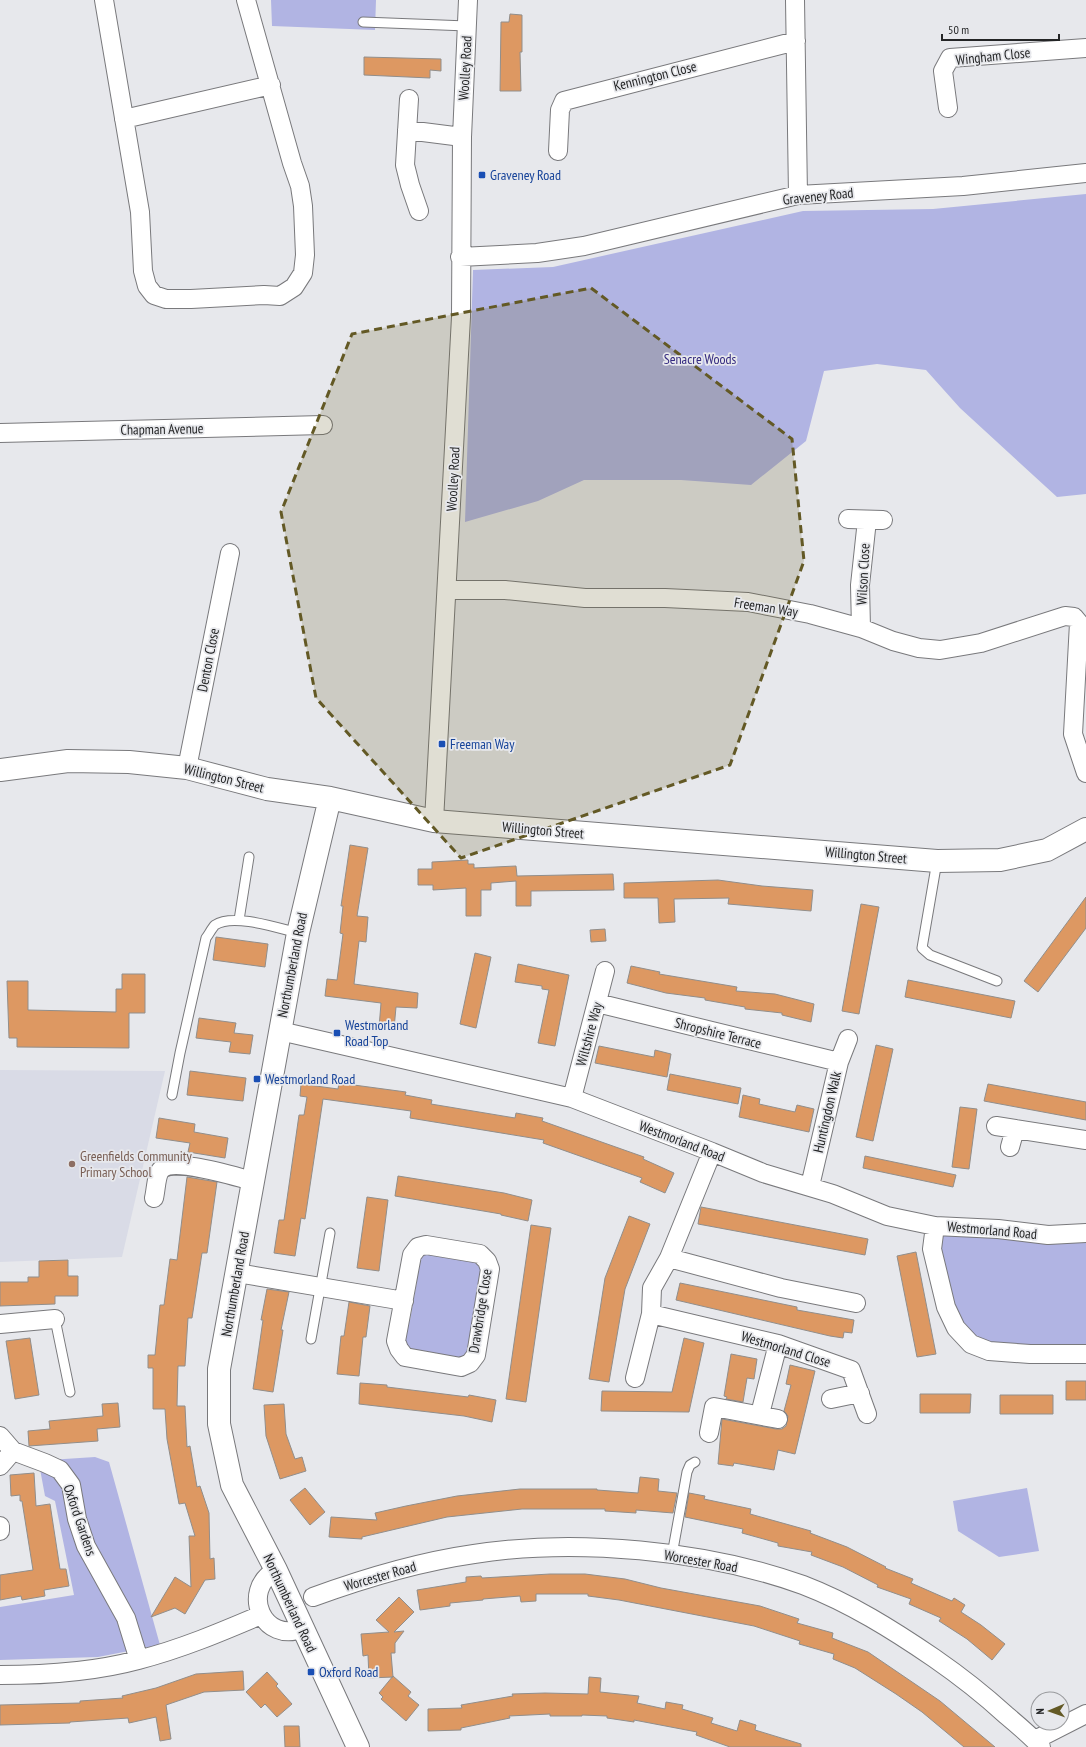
<svg xmlns="http://www.w3.org/2000/svg" width="1086" height="1747" font-family="'PT Sans Narrow',sans-serif">
<style>
.built{fill:#d9dbe6}
.green{fill:#b1b4e3}
.building{fill:#dd9862;stroke:#918e8b}
.lines{fill:none;stroke-linecap:round;stroke-linejoin:round}
.service-casing{stroke:#79797c;stroke-width:11}
.minor-casing{stroke:#79797c;stroke-width:20}
.tertiary-casing{stroke:#79797c;stroke-width:24}
.service{stroke:#fff;stroke-width:9}
.minor{stroke:#fff;stroke-width:18}
.tertiary{stroke:#fff;stroke-width:22}
.marked{fill:#635925;fill-opacity:0.2;stroke:#635925;stroke-width:3;stroke-dasharray:8 5;stroke-linejoin:round}
.transit-dot{fill:#1a4fb4;stroke:#e7e8ec;stroke-width:1.5}
.education-dot{fill:#8d6e63;stroke:#e7e8ec;stroke-width:1.5}
.labels{text-anchor:middle;stroke-width:3.5;stroke-linejoin:round;paint-order:stroke}
.street-label{font-size:14px;fill:#242526;stroke:#e7e8ec}
.transit-label{font-size:14px;fill:#164399;stroke:#e7e8ec;text-anchor:start}
.park-label{font-size:14px;fill:#33297f;stroke:#e7e8ec}
.education-label{font-size:14px;fill:#785e54;stroke:#e7e8ec;text-anchor:start}
</style>
<rect width="100%" height="100%" fill="#e7e8ec"/>
<path class="built" d="M0,1070L165,1071L122,1257L0,1262Z"/>
<path class="green" d="M271,0H376L375,30L272,26Z
M1086,194V494L1057,497L960,408L926,370L877,364L824,371L806,441L751,485L681,480H584L538,501L465,522L473,270L553,267L803,211L933,209Z
M935,1226L1086,1233V1354L989,1351L956,1328Z
M427,1252L448,1255L447,1258L456,1259L457,1257L478,1262L483,1271L470,1332L472,1333L469,1352L462,1359L430,1352V1355L409,1351L402,1342L406,1320H410L417,1281L414,1280L422,1254Z
M95,1457L109,1462L160,1645L98,1657L0,1660V1607L74,1595L55,1501L45,1496L40,1469L49,1460Z
M1027,1488L1039,1551L999,1557L958,1531L953,1501Z"/>
<path class="building" d="M510,14L522,15V52H520L521,91H500L501,22H509Z
M364,57L441,59V71L430,70V78L364,75Z
M350,845L368,848L357,916L368,917L366,942L359,941L354,984L418,993L417,1008L396,1007L394,1029L379,1028L381,1003L325,996L327,979L337,980L343,934L340,933L343,906H341Z
M468,860V864H474V868L516,866L517,876L613,874L614,890L531,891V906H516V881L491,883V890H481V916H466V888L433,890V885H418V869H432V862Z
M718,880L762,886L813,890L811,911L728,904L729,898L674,899L675,922L659,923L658,898H624V883Z
M1086,897V928L1038,992L1024,981Z
M861,904L879,907L859,1014L842,1011Z
M605,929L606,941L591,942L590,930Z
M216,937L268,944L265,967L213,960Z
M475,953L491,957L476,1028L460,1024Z
M518,964L569,975L555,1046L538,1043L549,990L542,989V986L515,982Z
M631,966L660,972L659,974L737,987L736,991L775,994L814,1004L811,1022L782,1015V1013L745,1009V1007L705,1000V998L666,993L627,983Z
M122,974H145V1013H129V1048L17,1047V1038H9L7,981H28V1010L116,1012V989H122Z
M908,980L1015,1001L1011,1018L905,997Z
M199,1018L236,1023L234,1033L253,1035L250,1054L229,1052L231,1042L196,1038Z
M876,1045L893,1049L873,1141L856,1137Z
M599,1046L654,1057L655,1050L671,1054L667,1077L595,1063Z
M190,1071L246,1078L243,1101L187,1095Z
M670,1074L741,1088L738,1104L667,1090Z
M339,1083L406,1092L405,1095L432,1100L431,1104L515,1118L516,1113L543,1118L542,1121L644,1157L643,1159L674,1173L665,1193L640,1182L642,1178L543,1143L544,1140L410,1118L411,1111L323,1099L305,1219L301,1218L295,1256L274,1253L279,1220H284L299,1115H304L307,1097L300,1096L301,1084L338,1089Z
M988,1084L1086,1102V1120L984,1101Z
M743,1095L760,1099L759,1104L795,1112L797,1105L814,1109L809,1132L739,1117Z
M960,1107L977,1109L969,1169L952,1167Z
M159,1118L195,1124L194,1132L228,1138L225,1158L188,1152L190,1143L156,1138Z
M865,1156L956,1175L953,1187L863,1168Z
M398,1176L504,1193L532,1200L528,1221L501,1215V1214L395,1196Z
M187,1177L217,1182L207,1253H202L192,1318H188L185,1366H178L177,1406H185L187,1447L190,1446L197,1487L200,1486L209,1513L210,1559L214,1558L215,1579L205,1580L185,1614L175,1608L151,1617L175,1577L191,1587L189,1536H195L185,1503L179,1504L167,1439L165,1409H153V1368H148V1355H155L160,1305H164L170,1259L177,1260Z
M367,1197L388,1200L379,1271L357,1268Z
M701,1207L868,1239L865,1255L698,1224Z
M629,1216L650,1224L625,1289L609,1382L589,1379L605,1278Z
M531,1225L551,1228L526,1402L506,1399Z
M916,1252L936,1354L917,1357L897,1256Z
M68,1260V1276H78V1296H55V1304L0,1306V1282H28V1277H39V1261Z
M680,1283L797,1307V1310L854,1320L852,1333L844,1332L843,1338L830,1336L676,1300Z
M267,1289L289,1292L281,1330H283L273,1392L253,1389L263,1320H261Z
M349,1302L370,1306L366,1337H363L359,1376L337,1374L341,1336H344Z
M30,1338L39,1395L15,1399L6,1341Z
M684,1338L704,1343L689,1412L601,1411L602,1391L672,1392Z
M731,1354L757,1359L754,1379L747,1378L743,1402L726,1399L727,1397L724,1396Z
M790,1365L815,1371L795,1454L778,1450L774,1470L734,1463L733,1466L718,1464L722,1419L776,1429H782L786,1426L788,1416L784,1411L791,1385L786,1384Z
M1066,1381H1086V1400H1066Z
M360,1383L387,1385V1387L468,1397L469,1395L496,1400L492,1422L464,1416L359,1404Z
M920,1394H971L970,1413H920Z
M1000,1395H1053V1414H1000Z
M118,1403L120,1427L97,1429L98,1441L29,1446L28,1431L50,1429L49,1421L103,1416L102,1404Z
M284,1404L286,1434L295,1459L302,1457L306,1471L280,1479L266,1436L264,1405Z
M34,1473L36,1506L50,1504L60,1569H66L69,1586L44,1590L45,1596L22,1600L21,1596L0,1600V1575L33,1570L22,1501H20V1495L11,1496L10,1475Z
M640,1477L659,1479L658,1491L677,1493L673,1513L636,1510V1513L605,1511V1509H522L447,1517L362,1537V1539L329,1537L331,1517L377,1520L375,1513L406,1506L457,1496L520,1489H597V1490L638,1493Z
M305,1488L325,1512L310,1525L290,1500Z
M689,1493L705,1496L704,1499L751,1509L750,1514L811,1531L810,1533L847,1547L886,1567L885,1568L913,1579L911,1583L952,1601L954,1598L965,1605L961,1612L981,1625L1005,1644L992,1660L967,1639L939,1621L941,1618L909,1604L911,1599L877,1587L878,1585L843,1567L811,1555L812,1552L778,1546V1543L742,1533L743,1529L685,1517Z
M550,1574H585L625,1579L661,1588L760,1606L799,1619L797,1623L833,1633L832,1638L868,1652L940,1701L995,1747H964L922,1712L896,1694L855,1668L833,1659L834,1654L799,1644L800,1641L754,1626L619,1600L588,1596V1594H536V1601L521,1602L520,1596L483,1599V1600L450,1603V1606L420,1610L417,1590L466,1582V1577L481,1576L482,1578Z
M399,1597L414,1612L394,1632L404,1631L395,1643V1653H391L393,1677L369,1678L368,1655L363,1656L361,1634L389,1632L376,1620Z
M243,1671L244,1690L204,1692L166,1705L171,1739L160,1741L156,1717L129,1723L128,1718L70,1722V1723L0,1725V1705L80,1703V1701L123,1698L122,1696L156,1688L196,1674Z
M267,1672L278,1684L276,1686L292,1704L277,1717L265,1704L261,1708L246,1692Z
M393,1676L411,1692L408,1696L419,1705L406,1721L381,1699L383,1697L379,1693Z
M589,1677L601,1678L600,1692L639,1696L637,1703L665,1709L666,1702L683,1705L682,1709L713,1718L711,1723L737,1731L740,1720L756,1725L755,1730L801,1744V1747H730L696,1735L697,1732L634,1720V1722L607,1718V1716L582,1715V1716H550V1714L509,1716L510,1718L461,1728V1730L428,1731V1709L462,1708L461,1705L513,1696L512,1694L545,1693L588,1694Z
M284,1726H299L300,1747H285Z"/>
<g class="lines">
<defs>
<path id="service" d="M363,22L467,26
M937,861L922,948L930,955L997,981
M239,920L249,857
M172,1095L180,1053L206,938C209,934 212,928 215,925C233,913 278,928 298,933
M55,1319L70,1392
M311,1339L330,1233
M672,1555L687,1472L690,1465L695,1462"/>
<path id="minor" d="M104,0L140,212L143,271L147,286L154,295L166,299H191L264,295L280,296L294,287L303,273L305,255L303,206L300,186L292,163L246,0
M795,0L798,195
M409,99L405,165L410,185L419,211
M948,108L943,71L950,58L1086,48
M124,119L271,85
M407,130L462,137
M558,151L560,110L564,101L796,41
M460,257L537,253L584,246L798,195L963,186L1086,173
M0,433L323,425
M848,519L883,520
M448,590H505L585,598H665L748,602L810,614L861,628L893,641L919,648L940,650L981,643L1065,616L1074,617
M1074,617L1079,623L1073,734L1086,773
M861,628L860,585L867,520
M187,768L230,553
M434,821L461,317L462,137L468,0
M597,1003L839,1062
M280,1031L572,1098L712,1152L763,1173L833,1194L887,1216L935,1226L998,1229L1048,1235L1086,1233
M572,1098L605,971
M996,1126L1086,1140
M1010,1147L1015,1129
M810,1186L839,1062L848,1039
M154,1198C156,1190 156,1177 160,1171C171,1156 236,1177 253,1181
M935,1226L932,1249L946,1307L956,1328L971,1344L989,1351L1030,1354H1086
M426,1245L480,1254L487,1261L490,1269L476,1355L470,1363L461,1367L405,1357L399,1349L396,1341L412,1255L418,1247Z
M669,1258L781,1288L856,1303
M237,1273L404,1301
M651,1314L778,1344L851,1370L867,1414
M0,1324L55,1319
M635,1378L651,1314L652,1288L669,1258L712,1152
M831,1399L860,1393
M760,1414L778,1344
M709,1433L714,1407L778,1419
M0,1436L13,1451L45,1463L60,1470L71,1485L77,1519L86,1546L126,1618L139,1660
M0,1466L13,1451
M0,1526V1531
M276,1570C239,1591 264,1645 303,1628
M313,1597C365,1578 418,1562 474,1554C575,1538 706,1550 803,1585C850,1603 893,1630 934,1658C960,1676 983,1694 1006,1715C1018,1725 1030,1735 1041,1747
M0,1675C46,1675 94,1672 138,1660C181,1649 221,1632 261,1615
M1035,1740L1086,1714"/>
<path id="tertiary" d="M0,770L68,761L129,762L187,768L267,789L330,798L434,821L937,861L1000,860L1047,850L1086,829
M330,798L298,933L219,1369V1424L232,1485L276,1570L358,1747"/>
</defs>
<use href="#service" class="service-casing"/>
<use href="#minor" class="minor-casing"/>
<use href="#tertiary" class="tertiary-casing"/>
<use href="#service" class="service"/>
<use href="#minor" class="minor"/>
<use href="#tertiary" class="tertiary"/>
</g>
<path class="marked" d="M591,288L792,439L804,561L730,765L461,858L316,698L281,512L352,334Z"/>
<g class="transit-dot">
<rect x="478" y="171" width="8" height="8" rx="2"/>
<rect x="438" y="740" width="8" height="8" rx="2"/>
<rect x="333" y="1029" width="8" height="8" rx="2"/>
<rect x="253" y="1075" width="8" height="8" rx="2"/>
<rect x="307" y="1668" width="8" height="8" rx="2"/>
</g>
<circle class="education-dot" cx="72" cy="1164" r="4"/>
<g class="labels">
<g class="street-label">
<text transform="translate(993 56) rotate(-6)" y="5">Wingham Close</text>
<text transform="translate(465 68) rotate(-87)" y="5">Woolley Road</text>
<text transform="translate(655 76) rotate(-14)" y="5">Kennington Close</text>
<text transform="translate(818 196) rotate(-6)" y="5">Graveney Road</text>
<text transform="translate(162 429) rotate(-1)" y="5">Chapman Avenue</text>
<text transform="translate(453 479) rotate(-87)" y="5">Woolley Road</text>
<text transform="translate(863 574) rotate(-87)" y="5">Wilson Close</text>
<text transform="translate(766 607) rotate(9)" y="5">Freeman Way</text>
<text transform="translate(208 660) rotate(-79)" y="5">Denton Close</text>
<text transform="translate(224 778) rotate(14)" y="5">Willington Street</text>
<text transform="translate(543 830) rotate(5)" y="5">Willington Street</text>
<text transform="translate(866 855) rotate(5)" y="5">Willington Street</text>
<text transform="translate(292 965) rotate(-79)" y="5">Northumberland Road</text>
<text transform="translate(718 1033) rotate(14)" y="5">Shropshire Terrace</text>
<text transform="translate(589 1034) rotate(-75)" y="5">Wiltshire Way</text>
<text transform="translate(827 1112) rotate(-77)" y="5">Huntingdon Walk</text>
<text transform="translate(682 1141) rotate(21)" y="5">Westmorland Road</text>
<text transform="translate(992 1230) rotate(5)" y="5">Westmorland Road</text>
<text transform="translate(235 1284) rotate(-80)" y="5">Northumberland Road</text>
<text transform="translate(480 1311) rotate(-81)" y="5">Drawbridge Close</text>
<text transform="translate(786 1349) rotate(17)" y="5">Westmorland Close</text>
<text transform="translate(80 1520) rotate(71)" y="5">Oxford Gardens</text>
<text transform="translate(701 1561) rotate(10)" y="5">Worcester Road</text>
<text transform="translate(380 1576) rotate(-16)" y="5">Worcester Road</text>
<text transform="translate(290 1603) rotate(65)" y="5">Northumberland Road</text>
</g>
<g class="transit-label">
<text x="490" y="180">Graveney Road</text>
<text x="450" y="749">Freeman Way</text>
<text x="345" y="1030">Westmorland<tspan x="345" dy="16">Road Top</tspan></text>
<text x="265" y="1084">Westmorland Road</text>
<text x="319" y="1677">Oxford Road</text>
</g>
<g class="park-label">
<text x="700" y="364">Senacre Woods</text>
</g>
<g class="education-label">
<text x="80" y="1161">Greenfields Community<tspan x="80" dy="16">Primary School</tspan></text>
</g>
</g>
<g transform="translate(1050 1711) rotate(268)"><circle r="19" fill="#e7e8ec" stroke="#999a9d"/>
<path d="M0-3L7 15L0 10L-7 15Z" fill="#635925"/>
<text y="-6" font-size="11" font-weight="bold" text-anchor="middle" fill="#242526">N</text>
</g>
<path d="M942 34v6h117v-6" fill="none" stroke="#242526" stroke-width="2"/>
<text x="948" y="34" font-size="12" fill="#242526" stroke="#e7e8ec" stroke-width="3" paint-order="stroke">50 m</text>
</svg>
